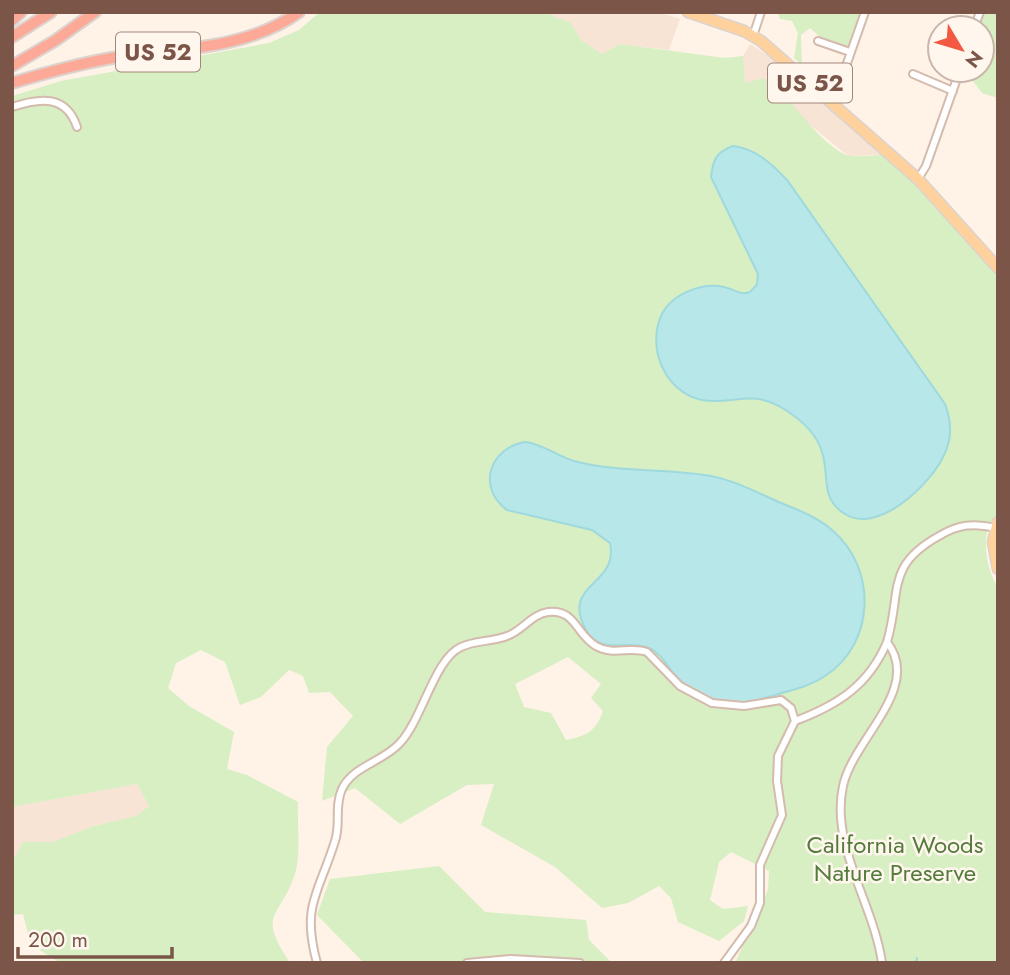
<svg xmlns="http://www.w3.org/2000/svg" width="1010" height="975" font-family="Jost,sans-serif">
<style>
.residential{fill:#f7e4d4}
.green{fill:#d8eec3;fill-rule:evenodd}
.water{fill:#b8e7ea;stroke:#9ed9dd;stroke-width:2}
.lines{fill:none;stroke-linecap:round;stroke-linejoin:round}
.stream{stroke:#9ed9dd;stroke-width:2}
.street-casing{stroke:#d4bbad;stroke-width:10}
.primary-casing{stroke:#dcd3cf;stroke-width:13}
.highway-casing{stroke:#dcd3cf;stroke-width:14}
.street{stroke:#fff;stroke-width:6}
.primary{stroke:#ffd19c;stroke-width:10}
.highway{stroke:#fda998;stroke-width:10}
.labels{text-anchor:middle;stroke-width:5;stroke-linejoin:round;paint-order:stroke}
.shield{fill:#fff7ee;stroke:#a2867a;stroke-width:2}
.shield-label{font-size:23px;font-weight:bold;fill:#7a5548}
.park-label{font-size:24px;fill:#557b3c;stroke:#fff7ee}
</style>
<rect width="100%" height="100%" fill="#fef3e6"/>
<path class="residential" d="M550,12H658L680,19L669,50L620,44L602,54L582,41L570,22L551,16Z
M750,44L778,62L884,155L848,156L802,118L777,86L745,84L743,56Z
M137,784L149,806L136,816L94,826L52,842H24L12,862V807Z"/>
<path class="green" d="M320,12H550L552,16L570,22L582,41L602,54L620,44L725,58L743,56L745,83L763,78C793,96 813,139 846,155C855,158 874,155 884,155L913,183L918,179L998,268V522L988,527C983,548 987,569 998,588V963H735L768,890L769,871L731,852L719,862L710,900L723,909L748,906L744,921L719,941L678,922L671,898L659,886L628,903L602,908L555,867L481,825L494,784L467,785L400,824L355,788L322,801L327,747L353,716L330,692L309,693L303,676L289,670L261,697L240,705L225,662L201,650L176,663L168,688L189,706L234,732L227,769L247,775L298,802C297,821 301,856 295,874C280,919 256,912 290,963H61L31,945L23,914L12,915V862L23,842H52L94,826L136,816L149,806L137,784L12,807V96L61,81L269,43L299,30ZM568,657L601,684L591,698L603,711C596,731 587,736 566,740L551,713L524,707L515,684Z
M777,12H862L848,50L820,37L810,28L801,35L802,65L794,58L798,33L792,21L780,19Z
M983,12H998V98L982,93L967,73L961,77L964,70H982V28H977Z
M439,866L485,912L586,920L589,940L612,963H364L317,915L330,879Z"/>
<path class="water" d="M733,146C756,149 771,163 787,180L945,404C951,421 953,437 944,455C931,484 878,535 845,514C819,498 830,475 822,452C817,434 800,419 784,409C751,388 732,406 702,400C665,392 647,349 661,316C671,294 702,282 724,287C733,289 741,296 750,292C751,291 756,286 757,284L758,274L711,177C713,160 716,152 733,146Z
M525,442C543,444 557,456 574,461C618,473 667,468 711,476C736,481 758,493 781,503C798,510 817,517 832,530C877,568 876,643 825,676C810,686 792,690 775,695C756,701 738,705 718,701C702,697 684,686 673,673C666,664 663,656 653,650C632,637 600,657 586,630C560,582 619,587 610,543L592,530L507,510C476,487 490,448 525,442Z"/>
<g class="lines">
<path class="stream" d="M916,963L917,958"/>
<defs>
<path id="street" d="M974,28L980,12
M753,36L761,12
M818,41L850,52
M913,74L953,91
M833,103L865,12
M12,107C39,98 66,94 77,127
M918,179L926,166L960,70
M795,721C838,705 869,685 887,642
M317,963C301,905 319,893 335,841C341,824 334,807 342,789C353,766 382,762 399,744C422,721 434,659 461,647C475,640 492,642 507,636C522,631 532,614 548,612C576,609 576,635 596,646C613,656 630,646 647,652L680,686L712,703L744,706L781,700L791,708L795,721
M467,963L511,959L580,963
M724,963L751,926L760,903V865L782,815L777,781L778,756L795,721
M882,963C874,904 830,846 843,786C853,739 923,688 887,642C902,591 885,566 939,536C959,524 973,523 996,528"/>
<path id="primary" d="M688,12L744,31L761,41L918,179L998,268
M998,522L993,542L998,569"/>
<path id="highway" d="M12,20L21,12
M12,37L51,12
M12,66L56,40L95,12
M12,83C45,73 78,64 112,58C174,49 247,50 299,12"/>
</defs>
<use href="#street" class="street-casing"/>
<use href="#primary" class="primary-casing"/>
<use href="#highway" class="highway-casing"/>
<use href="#street" class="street"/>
<use href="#primary" class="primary"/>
<use href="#highway" class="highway"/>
</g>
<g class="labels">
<g class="shield">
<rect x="116" y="32.5" width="84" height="39" rx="5"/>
<rect x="768" y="63.5" width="84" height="39" rx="5"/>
</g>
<g class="shield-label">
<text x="158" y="60">US 52</text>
<text x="810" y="91">US 52</text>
</g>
<g class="park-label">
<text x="895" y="853">California Woods<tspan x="895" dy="28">Nature Preserve</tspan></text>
</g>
</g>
<rect width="1010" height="975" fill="none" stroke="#7a5548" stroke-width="28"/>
<g transform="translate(961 49) rotate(128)"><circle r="33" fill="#fff7ee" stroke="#cab6ac" stroke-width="2"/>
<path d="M0-5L12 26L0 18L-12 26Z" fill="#f25842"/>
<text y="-10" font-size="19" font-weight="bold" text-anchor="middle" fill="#7a5548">N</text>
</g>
<path d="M18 947v10h154v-10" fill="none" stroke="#7a5548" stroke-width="3.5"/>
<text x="28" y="947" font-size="21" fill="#7a5548" stroke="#fff7ee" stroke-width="5" paint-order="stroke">200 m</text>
</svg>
